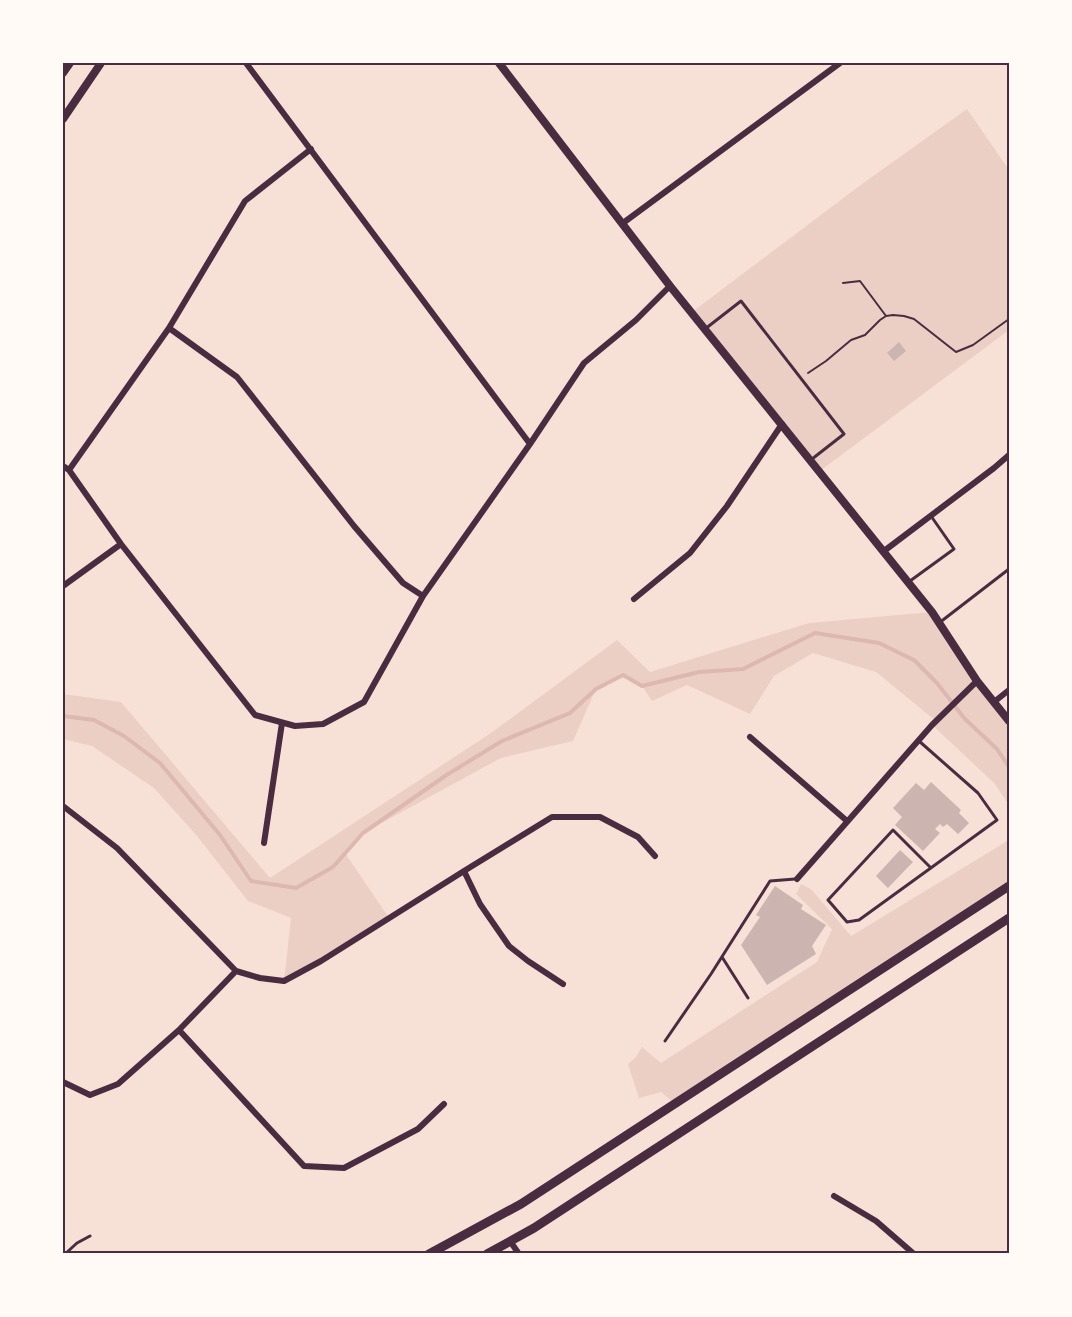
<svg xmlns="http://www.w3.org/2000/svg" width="1072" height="1317" font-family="Commissioner,sans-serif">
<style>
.green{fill:#ebcfc5}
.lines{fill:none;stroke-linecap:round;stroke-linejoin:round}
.stream{stroke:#dcb8b0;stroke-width:4}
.building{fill:#ccb4b1}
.path{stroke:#4a2c40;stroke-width:2}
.service{stroke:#4a2c40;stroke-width:3}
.minor{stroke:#4a2c40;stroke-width:6}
.tertiary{stroke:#4a2c40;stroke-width:8}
.secondary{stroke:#4a2c40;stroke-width:8}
.primary{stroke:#4a2c40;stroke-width:9}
.neatline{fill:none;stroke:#4a2c40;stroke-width:2}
</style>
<rect width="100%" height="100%" fill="#f7e1d7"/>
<path class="green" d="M967,109L1009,170V330L820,471L692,312L862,184Z
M932,612L1009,721V805L994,783L932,725L936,721L876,672L813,653L774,676L750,714L687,685L652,701L642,686L623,675L596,689L573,741L501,758L363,833L345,853L389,918L284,981L291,918L248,901L197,836L154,788L92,746L63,739V694L121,702L270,878L491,733L617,640L650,672L809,623Z
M1009,840V886L675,1104L661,1092L639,1098L628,1064L636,1057L642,1047L661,1063L817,962L832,929L796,894L801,884L811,889L851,936Z"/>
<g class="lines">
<path class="stream" d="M63,716L94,720L124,736L160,763L220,835L251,881L296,888L333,867L363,833L448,774L502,741L570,713L596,689L623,675L642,686L699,672L743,669L815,633L879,643L914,660L937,683L964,718L997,749L1009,767"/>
</g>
<path class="building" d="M899,342L906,351L894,361L887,353Z
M931,782L961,810L959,813L969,823L958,834L947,824L943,827L940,824L935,829L940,833L923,851L895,825L902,817L893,808L916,783L924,790Z
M900,850L913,862L888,888L876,876Z
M775,886L803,905L801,909L826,925L812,946L816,954L767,985L741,945L760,917L756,915Z"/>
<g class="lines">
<path class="path" d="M843,283L860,281L886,316
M808,373L826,361L851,340L865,335L880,320L886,316L893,315L904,316L914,319L956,352L973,345L1009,319"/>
<path class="service" d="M705,329L741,301L844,434L812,459
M910,581L954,549L931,516
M939,623L1009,569
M919,741L978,793L997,820L859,920L847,922L828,900L893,830L931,868
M722,957L748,998
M665,1041L711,974L770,881L795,879
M65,1254L77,1243L90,1236"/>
<path class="minor" d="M246,63L530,444
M623,223L840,63
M169,328L237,377L354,526L403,583L423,596
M63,466L69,470L121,544L255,715L295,726L323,724L364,702L423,596L530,444L584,363L636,320L670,286
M69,470L169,328L245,201L311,149
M884,551L994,468L1009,455
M63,586L121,544
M634,599L690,553L727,506L782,424
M994,702L1009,690
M750,737L847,821
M63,806L117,848L236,971L179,1030L118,1084L90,1095L63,1082
M264,843L282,723
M464,871L480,904L509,946L528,961L563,984
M797,879L932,725L977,681
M236,971L260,978L284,981L321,961L464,871L552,817H600L638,837L655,856
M179,1030L304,1166L344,1168L418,1129L444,1104
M834,1196L876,1221L914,1254
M510,1241L519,1254"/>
<path class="tertiary" d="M499,63L670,286L932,612L977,681L1009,721"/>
<path class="secondary" d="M63,73L70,63
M63,119L101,63"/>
<path class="primary" d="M429,1254L521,1204L1009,886
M487,1254L534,1228L1009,918"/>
</g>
<rect width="1072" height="1317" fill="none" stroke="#fffaf5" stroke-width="129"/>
<rect x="64" y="64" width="944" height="1188" class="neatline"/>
</svg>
